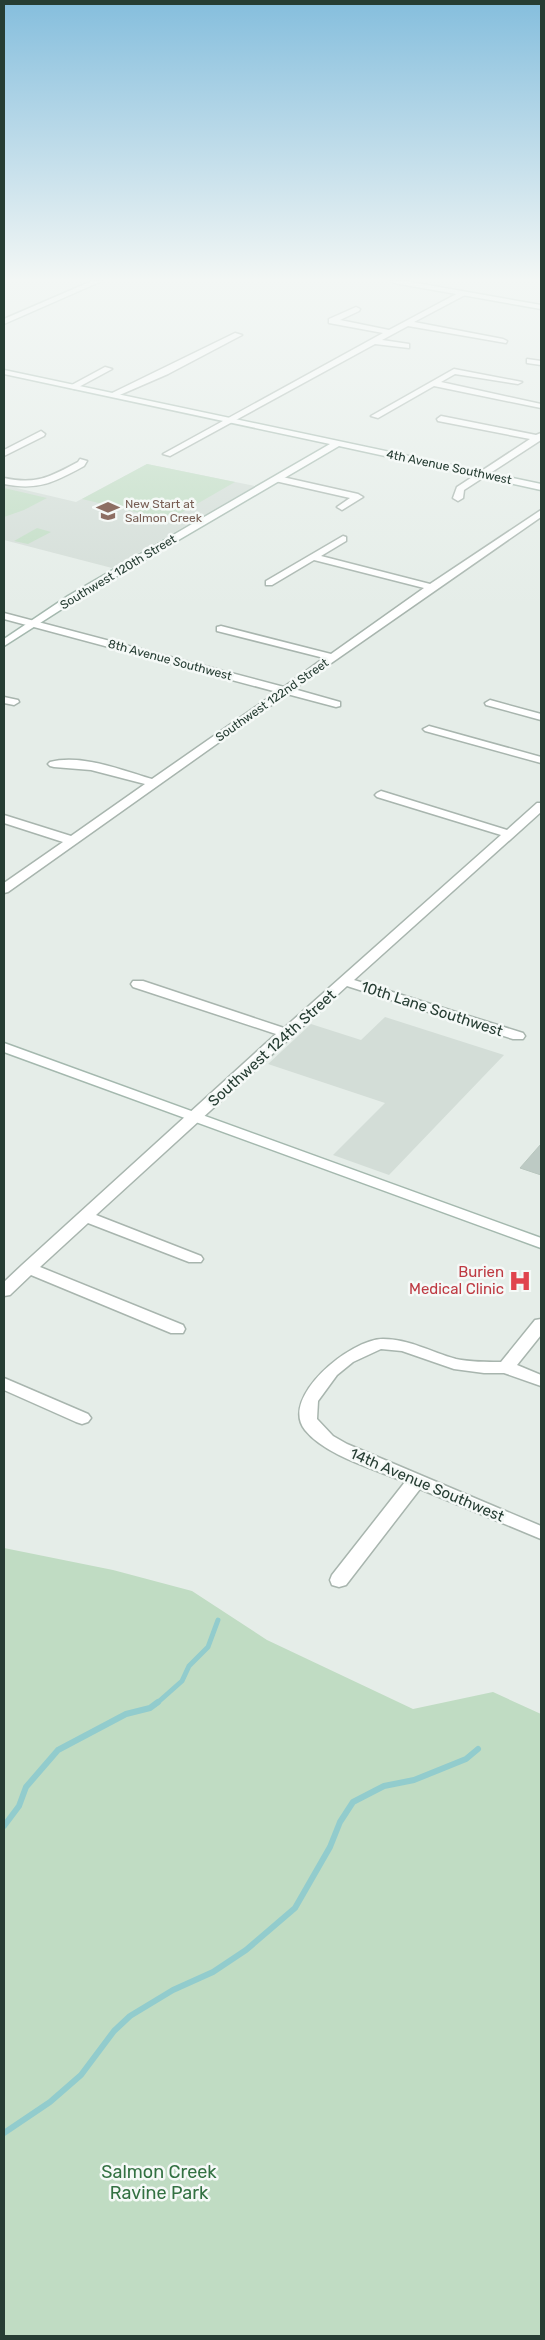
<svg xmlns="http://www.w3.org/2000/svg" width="545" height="2340" font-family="Rubik,sans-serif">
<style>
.built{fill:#d3ddd7}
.green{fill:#c0dcc3}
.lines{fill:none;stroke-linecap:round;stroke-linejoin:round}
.stream-far1{stroke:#92cccd;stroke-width:5}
.stream{stroke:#92cccd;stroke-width:6}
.building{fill:#bdcac4;stroke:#b8c6be}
.street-casing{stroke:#a8b5ae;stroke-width:3}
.secondary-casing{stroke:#a4b8ae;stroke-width:3}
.street{fill:#fff;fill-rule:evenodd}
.secondary{fill:#fff;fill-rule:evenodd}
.labels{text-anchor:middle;stroke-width:5;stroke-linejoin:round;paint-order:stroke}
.far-street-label{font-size:12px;fill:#263d33;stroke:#f5f9f7}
.far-education-label{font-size:12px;fill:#785e54;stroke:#f5f9f7;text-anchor:start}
.street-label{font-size:15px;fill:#263d33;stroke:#f5f9f7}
.health-label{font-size:15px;fill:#be3a42;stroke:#f5f9f7;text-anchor:end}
.near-park-label{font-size:18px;fill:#337142;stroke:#f5f9f7}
</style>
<rect width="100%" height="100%" fill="#e5ede8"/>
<path class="built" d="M147,464L255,486L112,568L4,540V485L76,502Z
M385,1017L504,1055L389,1175L333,1155L385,1103L268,1064L311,1024L361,1040Z"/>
<path class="green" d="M147,464L235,482L169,520L82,499Z
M4,488L47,498L24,510L4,517Z
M37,528L51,532L28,544L14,541Z
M4,1548L113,1570L192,1591L267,1640L413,1709L493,1692L541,1714V2336H4Z"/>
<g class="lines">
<path class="stream-far1" d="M156,1704L182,1681L189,1666L208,1647L218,1620"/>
<path class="stream" d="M4,1826L19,1806L26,1787L58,1750L126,1714L150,1708L158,1702
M4,2133L50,2102L81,2075L114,2031L130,2016L173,1990L213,1972L246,1950L295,1908L330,1847L340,1822L353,1802L384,1786L414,1780L466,1759L478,1749"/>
</g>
<path class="building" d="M541,1144V1175L520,1168Z"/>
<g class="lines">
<defs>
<path id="street" d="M462,291L466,293L465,295L414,322L503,339L507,341L506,343L408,326L382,340L409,344V348L375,344L170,456L163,454L383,333L329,323V319L356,307L360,309L359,311L340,320L389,330Z
M235,333L242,335L168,374L115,397L108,395Z
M527,359L541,361V365L527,363Z
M105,367L112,369L75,389L68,387Z
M454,369L522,382L518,384L455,374L441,382L541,404V408L434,386L378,418L371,416Z
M441,416L536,435L541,433V440L464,490L463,498L458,501L453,498L457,487L530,439L438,421L437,419Z
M41,431L45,434L44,436L4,456V450Z
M80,459L87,461L84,466C55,482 38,491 4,484V478C36,485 50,477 78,462Z
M278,476L358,494L363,497L342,510L337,507L350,498L275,481V477Z
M541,510V517L294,689L340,702V706L336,707L287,694L8,892L4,893V883L63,842L4,823V815L71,836L145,784L91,770L54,767L50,766L48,764L50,762C82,754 121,770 152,779L277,692L4,619V613L284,687L324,658L217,631V627L221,626L331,654L424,588L314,560L272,585H266V581L343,536L346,537V541L321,556L430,584Z
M4,697L18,700L19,702L14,705L4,703Z
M490,700L541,714V720L486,705L485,703Z
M429,726L541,757V763L425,731L423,729Z
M381,791L507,830L537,803H541V812L354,980L523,1033L525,1036L523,1039H513L347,986L96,1215L201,1256L203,1259L201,1262H189L88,1223L40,1267L183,1325L185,1329L183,1333H171L31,1275L10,1295L4,1296V1282L22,1265L276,1034L133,987L131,984L133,981H143L284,1028L501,835L377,797L375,795L377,793Z
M541,1319V1335L517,1365L541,1375V1386L504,1373H484L454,1369L402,1351L381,1349L353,1362L337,1375L318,1401L317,1419L333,1436L347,1444L541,1526V1539L420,1489L346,1585L339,1587L332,1585L330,1580L332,1575L405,1482C375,1469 326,1456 305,1430C279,1398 350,1339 383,1339C409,1339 431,1352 456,1359C470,1362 486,1362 501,1362L535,1320Z
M4,1378L88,1414L91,1418L88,1422L82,1424L76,1422L4,1390Z"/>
<path id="secondary" d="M92,281H102L4,324V319Z
M391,281H405L541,305V309L394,283Z
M4,370L541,484V490L339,446L76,600L4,646V639L68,596L330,444L4,374Z
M4,1043L541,1238V1248L4,1052Z"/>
</defs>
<use href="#street" class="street-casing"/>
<use href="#secondary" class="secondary-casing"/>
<use href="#street" class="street"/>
<use href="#secondary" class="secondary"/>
</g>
<linearGradient id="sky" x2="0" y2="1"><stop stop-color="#85bedd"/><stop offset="0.46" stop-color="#f3f7f5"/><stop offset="1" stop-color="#f3f7f5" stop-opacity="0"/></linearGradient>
<rect width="545" height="608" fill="url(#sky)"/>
<defs>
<symbol id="school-bare" viewBox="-9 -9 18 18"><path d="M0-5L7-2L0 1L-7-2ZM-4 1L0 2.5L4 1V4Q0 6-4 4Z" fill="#8d6e63" stroke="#f5f9f7" stroke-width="2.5" paint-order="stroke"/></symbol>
<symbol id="hospital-bare" viewBox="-9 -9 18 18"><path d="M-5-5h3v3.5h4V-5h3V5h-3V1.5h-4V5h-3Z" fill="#e0444e" stroke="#f5f9f7" stroke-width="2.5" paint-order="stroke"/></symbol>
</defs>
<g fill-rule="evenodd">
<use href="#school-bare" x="92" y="495" width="32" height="32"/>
<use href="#hospital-bare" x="504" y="1265" width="32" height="32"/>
</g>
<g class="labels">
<g class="far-street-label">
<text transform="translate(449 467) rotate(12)" y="4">4th Avenue Southwest</text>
<text transform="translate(118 572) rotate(-31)" y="4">Southwest 120th Street</text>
<text transform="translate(170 660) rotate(15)" y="4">8th Avenue Southwest</text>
<text transform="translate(272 700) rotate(-35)" y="4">Southwest 122nd Street</text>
</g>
<g class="far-education-label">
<text x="125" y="508">New Start at<tspan x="125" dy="14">Salmon Creek</tspan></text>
</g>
<g class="street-label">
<text transform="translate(432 1009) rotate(18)" y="5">10th Lane Southwest</text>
<text transform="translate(272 1048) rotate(-42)" y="5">Southwest 124th Street</text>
<text transform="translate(427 1485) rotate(23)" y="5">14th Avenue Southwest</text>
</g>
<g class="health-label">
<text x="504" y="1277">Burien<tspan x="504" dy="17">Medical Clinic</tspan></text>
</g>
<g class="near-park-label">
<text x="159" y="2178">Salmon Creek<tspan x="159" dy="21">Ravine Park</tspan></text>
</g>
</g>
<rect width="545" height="2340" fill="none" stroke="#263d33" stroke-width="10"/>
</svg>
